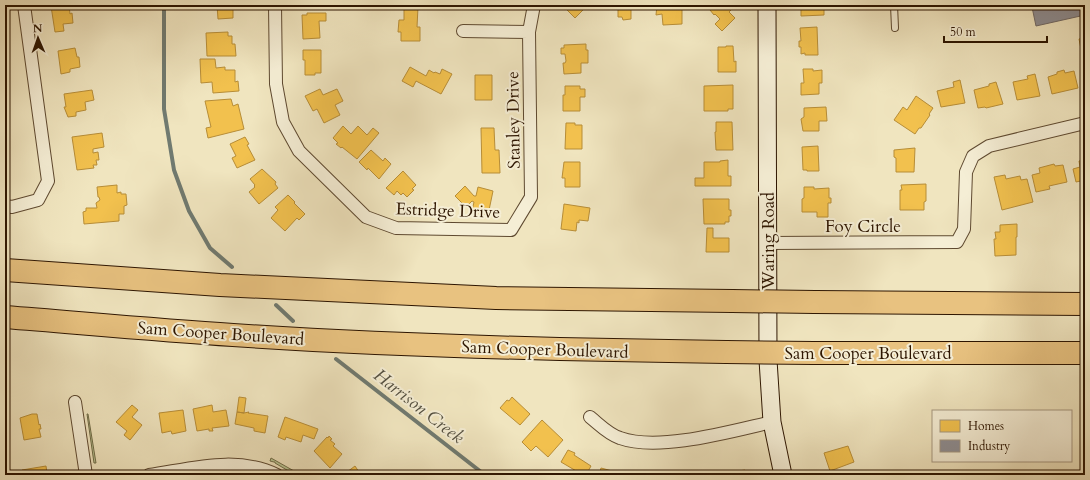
<svg xmlns="http://www.w3.org/2000/svg" width="1090" height="480" font-family="Cardo,serif">
<style>
.green{fill:#b8c592;stroke:#726d49}
.homes{fill:#f2c14e;stroke:#b78d37}
.industry{fill:#8d8d92;stroke:#706966}
.lines{fill:none;stroke-linecap:round;stroke-linejoin:round}
.stream{stroke:#707a70;stroke-width:4}
.lane-casing{stroke:#5e4930;stroke-width:8}
.street-casing{stroke:#5e4930;stroke-width:14}
.secondary-casing{stroke:#2d1500;stroke-width:19}
.highway-casing{stroke:#2d1500;stroke-width:24}
.lane{stroke:#f5eed5;stroke-width:6}
.street{stroke:#f5eed5;stroke-width:12}
.secondary{stroke:#f5eed5;stroke-width:17}
.highway{stroke:#e8c280;stroke-width:22}
.highway-bridge-casing{stroke:#2d1500;stroke-width:24;stroke-linecap:butt}
.highway-bridge{stroke:#e8c280;stroke-width:22}
.labels{text-anchor:middle;stroke-width:4;stroke-linejoin:round;paint-order:stroke}
.street-label{font-size:17px;fill:#2d1500;stroke:#f5eed5}
.water-label{font-size:18px;font-style:italic;fill:#545041;stroke:#f5eed5}
</style>
<rect width="100%" height="100%" fill="#f0e5bf"/>
<filter id="stains"><feTurbulence type="fractalNoise" baseFrequency=".005" numOctaves="4"/><feColorMatrix values="0 0 0 0 .2 0 0 0 0 .09 0 0 0 0 .02 0 0 0 .5 -.17"/></filter>
<radialGradient id="worn" r=".72"><stop offset=".6" stop-color="#630" stop-opacity="0"/><stop offset="1" stop-color="#630" stop-opacity=".3"/></radialGradient>
<path class="green" d="M87,414H88L96,463H94Z
M271,458L294,471L292,473L275,463V462H274L270,461Z"/>
<path class="homes" d="M62,5H69L70,14L72,13L73,23L63,24L64,31L55,32L51,6Z
M213,5H233V18L218,19L217,5Z
M562,5H588L575,18Z
M618,5H642V8H631V19L623,20L622,17H618Z
M657,5H682V24L663,25L662,14L656,15Z
M706,5H730L733,8L729,12L735,18L722,31L715,24L720,19L715,14L714,15Z
M801,5H824V15L801,16Z
M404,7H418L417,27H420V41H401V32H398L399,20H404Z
M307,13H326V21H319L320,38L303,39L302,15H307Z
M817,27L818,55H805V53L801,54V47H799V41H801L800,28Z
M228,32V36H232V44H235L236,56H207L206,33Z
M1085,32V48L1081,49L1079,39L1082,38L1081,33Z
M586,44V50H588V63H581V73L564,74L563,63H565L566,61L565,54H561V48H564V45Z
M726,46H733L734,62L736,61V72H718V47H726Z
M75,48L77,57H79L80,67L70,69V72L61,74L58,51Z
M303,50H321V73H315V75H305V60H303Z
M200,59H215L216,68L225,67V70H235V82L238,81L239,91L213,93L212,82L201,83Z
M410,67L426,76L429,70L434,73L435,72L440,74L442,69L452,74L441,94L416,81L413,87L402,81Z
M803,69H813V71L822,70V83H819V94L801,95V83H804Z
M1064,70L1065,73L1074,71L1078,88L1052,94L1048,77L1057,74V72Z
M1035,74L1040,96L1017,100L1013,82L1028,79L1027,76Z
M475,75H492V100H475Z
M960,80L965,103L941,107L937,91L954,87L953,82Z
M996,82L1003,104L986,108L985,107L978,108L974,90L989,86V84Z
M733,85V109H728V111H704V86Z
M565,86H580V89H585V97H580V111H563V95H565Z
M320,89L323,95L337,89L343,101L335,105L340,115L324,123L317,109L313,111L305,96Z
M92,90L94,100L85,102L86,110L76,112V116L68,117L64,107H66L64,94Z
M916,96L933,108L929,114L930,115L921,128H919L915,134L894,120L903,107L907,110Z
M231,99L233,106L238,104L244,129L208,138L206,128L211,127L205,101Z
M826,107L827,121H819V131H803L801,119L804,117V108Z
M716,122H732L733,150H716L715,132H716Z
M566,123H575V125H582V149H565Z
M343,126L351,134L358,126L367,135L373,128L379,133L357,159L342,147L341,148L336,144L338,143L333,138Z
M481,128H494L495,150H499L500,173H482Z
M102,133L104,147L93,149V153L98,152L99,160H96L97,165H93L94,168L77,170L72,137Z
M245,137L249,144L247,145L255,160L237,168L232,158L236,156L230,144Z
M818,146L819,171H807V170H803L802,147Z
M915,148L914,172H896V158L894,157V150Z
M371,150L383,161L385,158L391,164L379,179L368,168L367,170L359,162Z
M728,160V176H731V186H695V178H704V162H720V161Z
M1085,160V180L1076,182L1073,169L1080,167L1079,161Z
M564,162H580V187H565V178H562Z
M1054,164L1055,166L1063,165L1067,182L1049,186L1050,189L1036,192L1032,175L1040,173L1039,168Z
M262,169L276,182L275,184L278,188L259,204L249,192L255,187L254,186L255,185L250,179Z
M403,171L416,185L412,189L414,190L407,197L403,193L401,195L397,191L394,195L386,188Z
M1005,175L1006,179L1020,176L1021,180L1027,179L1033,202L1002,210L994,177Z
M926,184V201L924,202V210H900V190H902L901,185Z
M117,185V193L121,192V194H126L127,205L124,206V214H119V221L84,224L83,212L86,211V208H97L96,203L100,200L99,197H98L97,187Z
M465,186L474,196H476L478,187L493,191L488,215L472,211L474,202L472,201L466,207L455,196Z
M804,187H814V189L829,188V198H831V203H828V217H817V212H802V199L804,198Z
M288,195L295,202L294,203L305,214L299,220L297,218L285,231L271,218L278,210L275,207Z
M703,199H729V210H731V216H729V222H725V224H704Z
M564,204L590,208L588,221L579,220V223L577,222L576,231L561,229Z
M1017,224V237H1016V255L995,256L994,239H996L995,232H1000V225Z
M707,228H713V238H729V252H706Z
M239,397L246,398L244,413L237,412Z
M512,397L530,414L520,425L500,408L507,400L509,401Z
M132,405L138,410L132,417L142,425L130,440L124,435L127,431L116,422Z
M212,405L213,412L226,410L229,426L212,428L213,431H209V429L197,431L193,409Z
M183,410L186,431L172,434L171,431L162,433L159,413Z
M237,412L244,413L249,412L248,413L268,416L265,433L254,431V428L235,424Z
M32,414H37L39,425L40,424L41,429H39L41,437L24,440L20,418Z
M285,417L318,429L314,439L303,435L301,442L286,437L285,440L278,437Z
M542,420L563,440L548,457L536,446L531,451L522,442Z
M329,436L332,439L330,440L335,444L333,446L342,454L330,468L314,451L327,437L328,438Z
M848,446L854,462L830,471L824,453Z
M568,450L575,453L574,455L591,466L586,475H583L561,462Z
M46,466L47,473L52,472L53,475H23L22,470Z
M355,466L361,475H343Z
M601,468L616,472V471L628,475H599Z
M745,470L746,475H720V474Z"/>
<path class="industry" d="M1042,5H1085V15L1036,26L1032,7Z"/>
<g class="lines">
<path class="stream" d="M164,5V109L174,170L189,211L210,248L232,267
M276,305L293,321
M336,359L485,475"/>
<defs>
<path id="lane" d="M894,5L895,28"/>
<path id="street" d="M275,5L276,84L283,122L299,151L366,217L396,228L511,230L531,197L529,32L534,5
M463,31L529,32
M5,206L12,207L38,200L48,181L24,5
M768,243L957,242L964,229L966,172L973,156L989,146L1085,123
M75,402L86,475
M590,417C600,425 608,434 620,438C659,452 732,431 772,422
M149,475C191,469 237,455 277,475"/>
<path id="secondary" d="M767,5L768,360L772,422L783,475"/>
<path id="highway" d="M5,270L220,285L496,298L732,301
M815,302L1085,304
M5,317C81,323 157,330 233,335C397,346 562,350 726,352
M814,353H1085"/>
</defs>
<use href="#lane" class="lane-casing"/>
<use href="#street" class="street-casing"/>
<use href="#secondary" class="secondary-casing"/>
<use href="#highway" class="highway-casing"/>
<use href="#lane" class="lane"/>
<use href="#street" class="street"/>
<use href="#secondary" class="secondary"/>
<use href="#highway" class="highway"/>
<defs>
<path id="highway-bridge" d="M732,301L815,302
M726,352L814,353"/>
</defs>
<use href="#highway-bridge" class="highway-bridge-casing"/>
<use href="#highway-bridge" class="highway-bridge"/>
</g>
<g class="labels">
<g class="street-label">
<text transform="translate(513 120) rotate(-91)" y="6">Stanley Drive</text>
<text transform="translate(448 210) rotate(2)" y="6">Estridge Drive</text>
<text x="863" y="232">Foy Circle</text>
<text transform="translate(768 241) rotate(-90)" y="6">Waring Road</text>
<text transform="translate(221 333) rotate(4)" y="6">Sam Cooper Boulevard</text>
<text transform="translate(545 349) rotate(2)" y="6">Sam Cooper Boulevard</text>
<text x="868" y="359">Sam Cooper Boulevard</text>
</g>
<g class="water-label">
<text transform="translate(419 406) rotate(38)" y="6">Harrison Creek</text>
</g>
</g>
<rect width="1090" height="480" fill="none" stroke="#f0e5bf" stroke-width="20"/>
<rect x="6" y="6" width="1078" height="468" fill="none" stroke="#2d1500" stroke-width="2"/>
<rect x="10" y="10" width="1070" height="460" fill="none" stroke="#2d1500"/>
<rect x="932" y="410" width="140" height="52" fill="#f5eed5" stroke="#a59780"/>
<rect x="940" y="420" width="20" height="12" fill="#f2c14e" stroke="#a59780"/>
<text x="968" y="430" font-size="12" fill="#2d1500">Homes</text>
<rect x="940" y="440" width="20" height="12" fill="#8d8d92" stroke="#a59780"/>
<text x="968" y="450" font-size="12" fill="#2d1500">Industry</text>
<g transform="translate(38 38) rotate(358)" stroke="#f5eed5" stroke-width="3" paint-order="stroke">
<path d="M0-3L7 15L0 10L-7 15Z" fill="#2d1500"/>
<text y="-6" font-size="11" font-weight="bold" text-anchor="middle" fill="#2d1500">N</text>
</g>
<path d="M944 36v6h103v-6" fill="none" stroke="#2d1500" stroke-width="2"/>
<text x="950" y="36" font-size="12" fill="#2d1500" stroke="#f5eed5" stroke-width="3" paint-order="stroke">50 m</text>
<rect width="100%" height="100%" filter="url(#stains)"/>
<rect width="100%" height="100%" fill="url(#worn)"/>
</svg>
